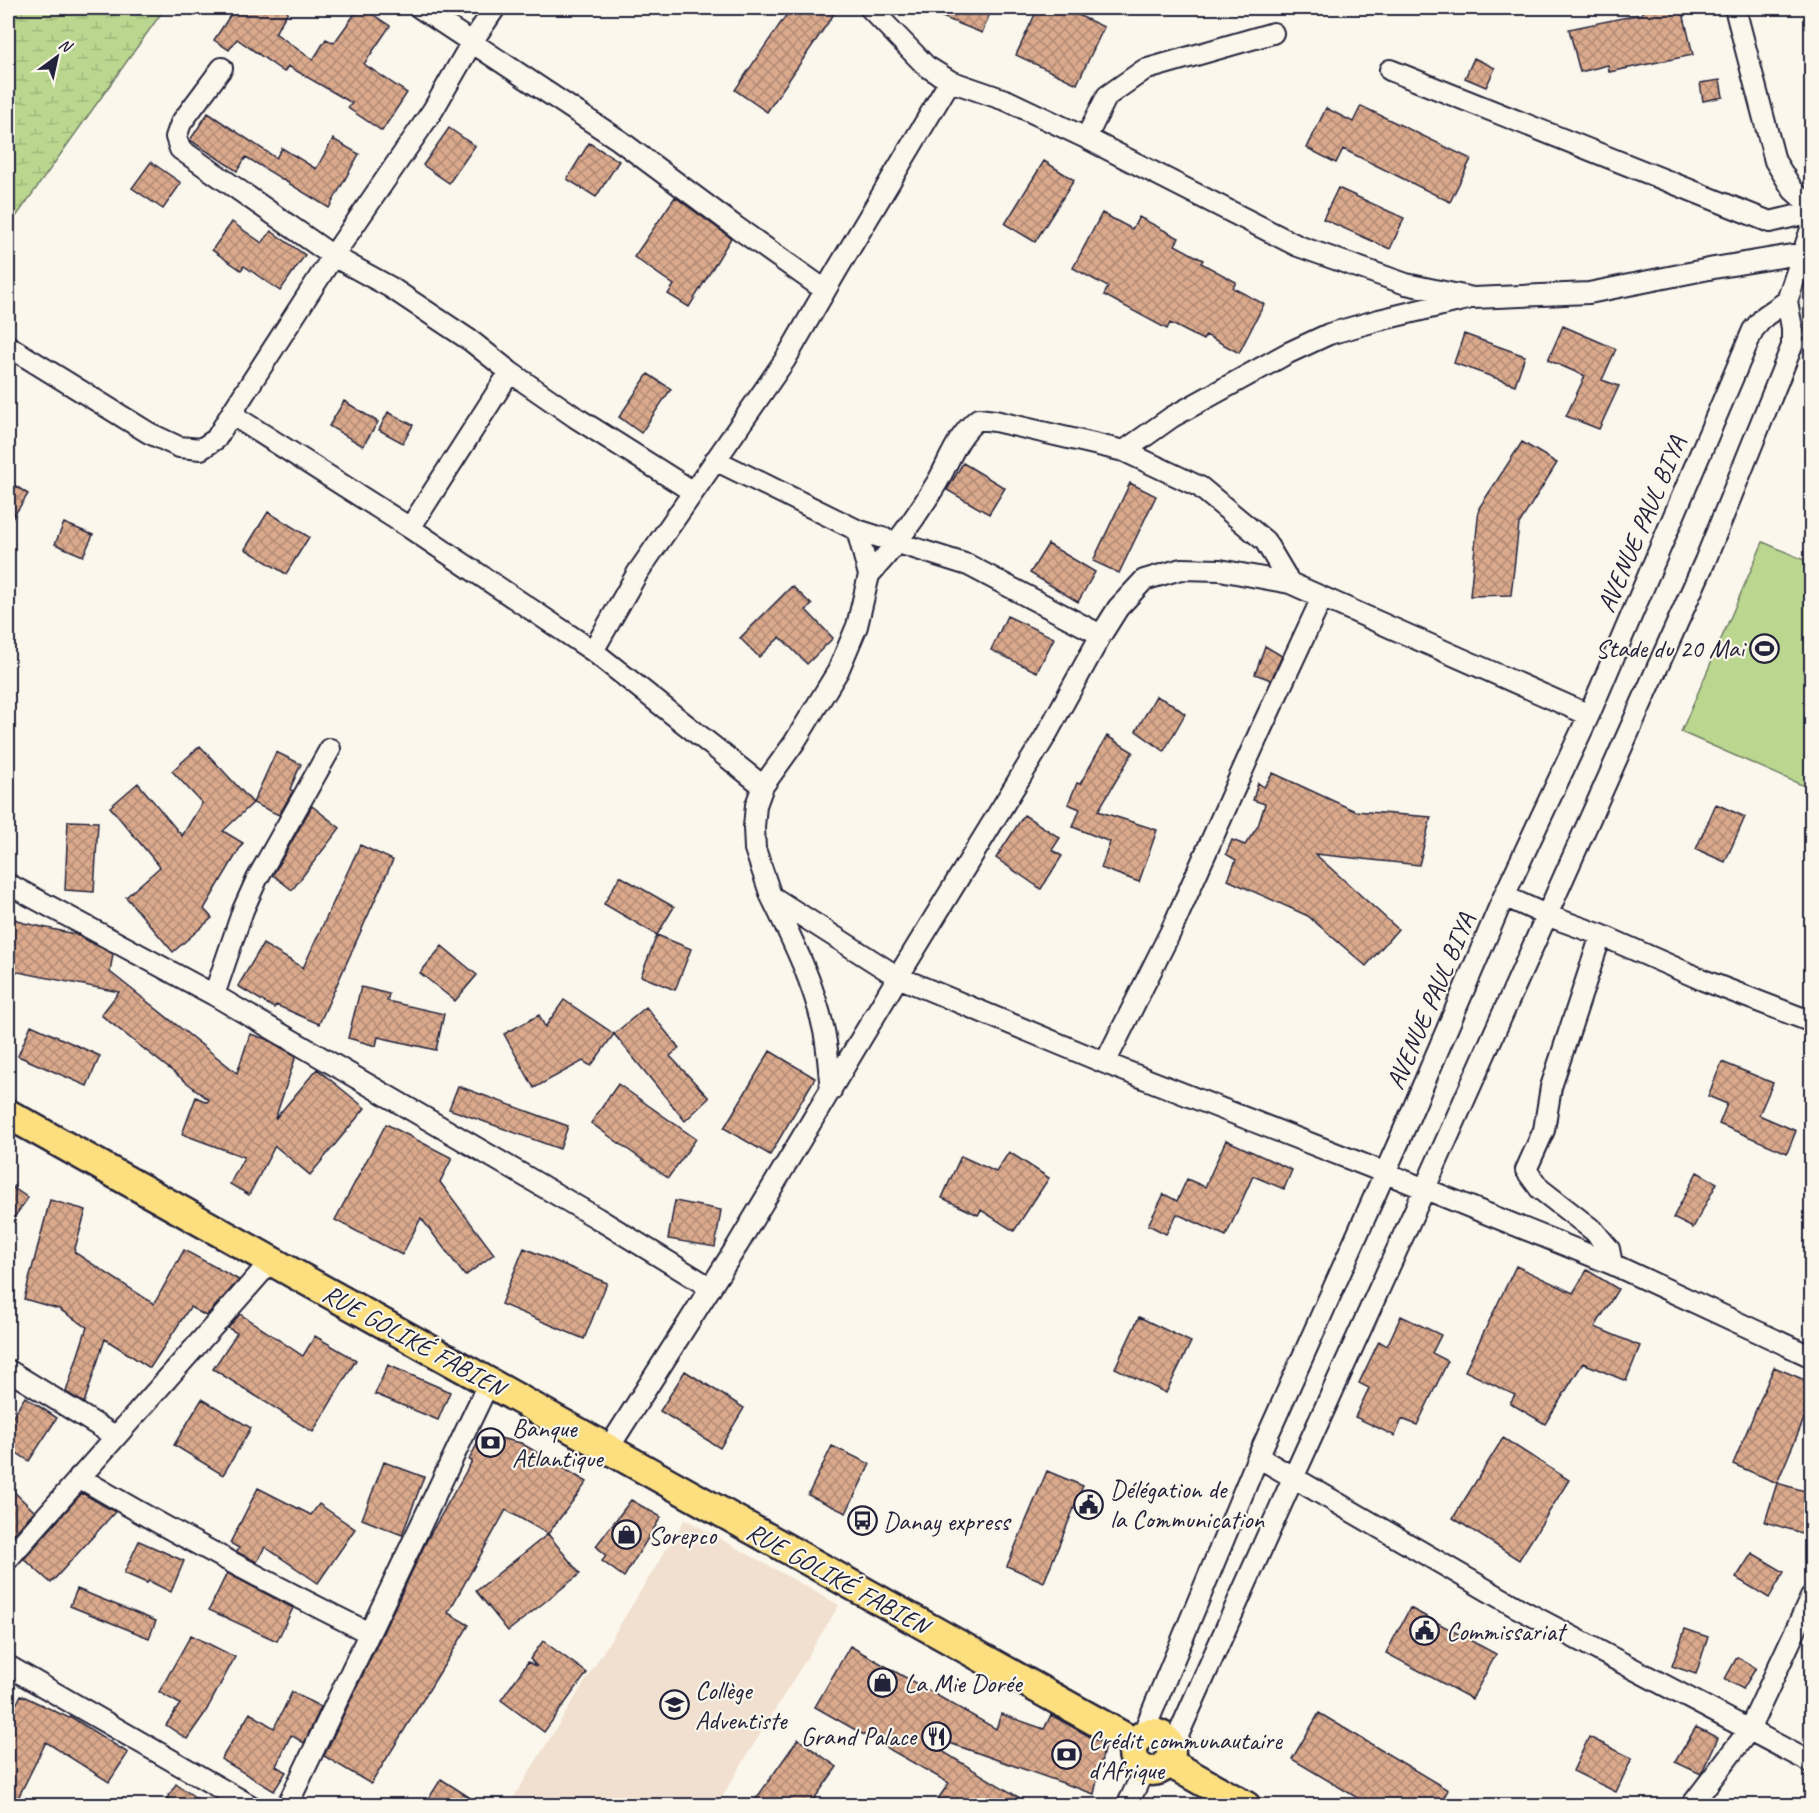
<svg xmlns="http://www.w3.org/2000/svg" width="1819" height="1813" font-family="Caveat,sans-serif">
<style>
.built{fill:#f1e0d0}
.green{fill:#bbd78f;stroke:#6e7c65;stroke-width:1.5}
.wetland{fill:url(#wetland-marsh);stroke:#6e7c65;stroke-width:1.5}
.building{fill:url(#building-cross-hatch);stroke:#22223b;stroke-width:1.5}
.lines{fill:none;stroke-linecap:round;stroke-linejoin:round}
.minor-casing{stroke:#22223b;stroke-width:24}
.highway-casing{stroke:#22223b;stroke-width:33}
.minor{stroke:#fbf7ec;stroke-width:20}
.highway{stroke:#fddf80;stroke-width:28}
.labels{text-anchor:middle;stroke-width:4.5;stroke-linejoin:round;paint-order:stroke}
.street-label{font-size:26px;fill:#22223b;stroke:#fbf7ec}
.poi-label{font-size:26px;fill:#22223b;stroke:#fbf7ec;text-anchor:start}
</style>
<defs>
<pattern id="wetland-marsh" width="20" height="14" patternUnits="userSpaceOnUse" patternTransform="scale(1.5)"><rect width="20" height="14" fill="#bbd78f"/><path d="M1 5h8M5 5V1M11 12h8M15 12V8" fill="none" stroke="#a0b87c"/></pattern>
<pattern id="building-cross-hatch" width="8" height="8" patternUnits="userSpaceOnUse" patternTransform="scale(1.5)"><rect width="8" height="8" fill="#dbaa8d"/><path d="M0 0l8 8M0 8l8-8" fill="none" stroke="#b18a74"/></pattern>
</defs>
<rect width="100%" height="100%" fill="#fbf7ec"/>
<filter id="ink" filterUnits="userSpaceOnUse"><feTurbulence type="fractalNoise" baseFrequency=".0167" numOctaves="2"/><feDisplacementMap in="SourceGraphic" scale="12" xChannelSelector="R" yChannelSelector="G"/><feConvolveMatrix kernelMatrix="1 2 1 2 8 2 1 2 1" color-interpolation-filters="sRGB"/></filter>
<g filter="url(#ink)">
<path class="built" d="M685,1519L839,1605L717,1805H509Z"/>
<path class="green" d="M1763,542L1811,563V789L1681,732Z"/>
<path class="wetland" d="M8,8H165L8,228Z"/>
<path class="building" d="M235,8H290L275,33L313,60L326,39L334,43L359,8H363L390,26L364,64L407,93L382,131L348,108L352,103L288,66L284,72L237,39L229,50L214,40Z
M791,8H838L767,112L735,90Z
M920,8H992L982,33Z
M1038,8H1063L1104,27L1077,84L1016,55Z
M1641,8H1682L1693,55L1609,72L1608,65L1580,72L1569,29L1642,14Z
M1474,58L1495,68L1486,87L1465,78Z
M1720,80L1723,97L1703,101L1700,83Z
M1361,106L1471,159L1450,202L1343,149L1336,163L1307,148L1326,108L1353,122Z
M208,113L276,158L282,148L316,169L333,139L359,154L329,208L246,157L237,171L190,140Z
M449,128L475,146L449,183L423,165Z
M589,143L619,161L596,197L567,179Z
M1044,161L1074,180L1035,242L1005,224Z
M151,162L181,183L163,209L132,188Z
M1338,188L1404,218L1390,249L1323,219Z
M675,197L731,238L689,307L668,294L674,285L634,257Z
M1102,213L1132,229L1139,217L1179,238L1175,245L1203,260L1201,263L1236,282L1233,288L1264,304L1239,353L1206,335L1203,340L1170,323L1167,329L1104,295L1108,287L1073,268Z
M232,222L262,243L271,231L305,255L280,291L244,266L241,270L212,250Z
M1563,326L1616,349L1602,380L1619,386L1599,429L1566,416L1585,376L1548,360Z
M1464,334L1525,356L1515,385L1454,363Z
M648,374L671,389L641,433L619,417Z
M344,401L378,422L363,446L329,426Z
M388,412L413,425L403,443L379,430Z
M1522,442L1557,463L1519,524L1511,595L1470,596L1479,508Z
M963,463L1005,488L989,514L947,490Z
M8,481L28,494L8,525Z
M1130,483L1156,496L1119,573L1093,561Z
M268,512L309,537L286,574L245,549Z
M64,523L93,535L83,556L55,544Z
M1048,544L1095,572L1078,602L1030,573Z
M792,586L812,605L806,610L833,638L807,664L780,637L759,657L740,638Z
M1007,616L1054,638L1037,672L991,650Z
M1265,646L1282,656L1271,680L1255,674Z
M1156,696L1172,704L1185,714L1164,751L1136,731Z
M1107,736L1133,752L1098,811L1157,830L1139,882L1101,868L1110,842L1073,827L1080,809L1068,804L1077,783L1080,784Z
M200,746L253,803L223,831L243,843L204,909L212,918L173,952L126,897L160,867L110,807L138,783L182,836L202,803L172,771Z
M276,752L301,764L290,789L293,791L279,815L253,803Z
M1273,773L1355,811L1431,817L1419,865L1315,854L1398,929L1366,966L1308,916L1228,880L1236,860L1226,854L1232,840L1245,845L1258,826L1265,804L1253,800L1258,783L1264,787Z
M1716,804L1745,817L1725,862L1696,849Z
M312,806L340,828L292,890L273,875Z
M1024,815L1060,838L1052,850L1062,856L1041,889L996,858Z
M68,821L98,822L94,892L65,890Z
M360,845L393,860L319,1024L276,1005L274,1008L238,986L263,944L303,968Z
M620,876L674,907L657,935L604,904Z
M8,916L24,923L75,934L113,954L110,972L237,1073L250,1034L266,1039L296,1056L275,1119L317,1069L365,1108L310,1175L275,1146L249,1195L230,1184L244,1157L182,1134L196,1097L207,1102L209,1100L101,1015L119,992L8,970Z
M657,935L691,949L675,990L641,976Z
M442,946L477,975L455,1001L420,973Z
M361,987L389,994L387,1001L444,1014L436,1050L378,1037L376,1046L348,1038Z
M564,1000L614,1034L591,1066L583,1061L534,1088L504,1034L539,1015L545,1027Z
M646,1007L679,1048L670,1056L709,1098L685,1121L614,1034Z
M31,1025L100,1056L87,1086L18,1056Z
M770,1051L815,1078L770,1155L724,1128Z
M1722,1062L1773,1083L1759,1115L1796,1131L1787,1153L1719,1124L1727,1104L1708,1096Z
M618,1084L696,1139L668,1178L591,1123Z
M458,1086L568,1126L560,1149L449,1109Z
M386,1124L452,1158L440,1182L494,1254L465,1276L421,1218L402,1255L335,1220Z
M1226,1140L1292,1170L1284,1189L1253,1176L1226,1236L1177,1214L1166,1234L1148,1225L1164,1194L1177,1201L1187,1179L1205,1187Z
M1009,1152L1049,1178L1014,1231L981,1210L978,1215L942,1198L961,1156L996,1172Z
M1697,1172L1717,1183L1693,1228L1673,1218Z
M8,1184L28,1198L8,1226Z
M50,1200L86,1210L74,1252L154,1304L184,1250L239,1280L206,1316L190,1307L150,1368L105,1339L84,1403L66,1392L87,1327L59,1309L24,1299Z
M675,1201L721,1210L715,1247L668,1239Z
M524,1248L607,1283L584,1339L501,1304Z
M1516,1266L1573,1293L1587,1270L1618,1289L1595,1327L1640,1346L1626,1381L1583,1363L1545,1424L1510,1403L1515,1395L1465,1371Z
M240,1314L303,1356L315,1336L356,1360L313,1432L213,1369L237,1333L228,1328Z
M1401,1316L1441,1335L1432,1353L1448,1361L1417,1425L1402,1419L1395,1436L1355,1417L1369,1388L1359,1383L1379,1341L1387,1346Z
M1139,1317L1191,1342L1166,1393L1115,1368Z
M388,1365L450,1392L438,1420L375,1394Z
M1774,1367L1812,1383V1400L1777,1483L1733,1464Z
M685,1371L744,1408L720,1448L660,1411Z
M25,1397L57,1418L29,1461L8,1447V1424Z
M202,1399L251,1428L223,1475L174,1445Z
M482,1434L521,1443L587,1482L548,1534L506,1510L448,1613L469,1625L371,1784L324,1756L427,1540L472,1461L469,1460Z
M1503,1438L1569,1480L1519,1560L1453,1518Z
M832,1446L870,1464L846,1513L808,1495Z
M384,1462L424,1477L402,1535L362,1519Z
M1047,1471L1083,1486L1044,1582L1007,1566Z
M1777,1483L1812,1493V1536L1765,1522Z
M8,1486L34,1511L8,1541Z
M258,1488L311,1515L319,1504L355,1529L318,1583L265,1547L257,1562L237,1552L239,1548L230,1543Z
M82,1493L115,1512L51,1583L24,1559Z
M631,1500L661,1517L624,1577L602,1561L606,1556L596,1546Z
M548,1534L580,1574L508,1631L476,1591Z
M139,1541L184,1561L171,1592L149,1581L147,1583L124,1573Z
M1752,1553L1784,1572L1769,1598L1736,1578Z
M227,1573L293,1608L277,1641L209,1610Z
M77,1589L156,1621L149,1638L70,1606Z
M1410,1608L1496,1654L1472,1699L1386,1653Z
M1685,1629L1708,1637L1696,1674L1672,1666Z
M191,1635L235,1657L205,1713L187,1739L166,1725L180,1704L159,1692Z
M543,1641L587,1673L544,1732L501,1700L528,1662L537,1667L530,1659Z
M850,1646L996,1729L1001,1714L1044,1729L1051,1715L1105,1745L1094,1794L941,1740L937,1748L1033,1806H933L949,1783L815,1707Z
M1737,1657L1756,1668L1743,1689L1725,1679Z
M292,1692L321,1707L304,1743L291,1735L276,1766L286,1772L274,1791L221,1759L250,1713L274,1728Z
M21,1695L69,1718L71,1717L128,1753L109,1782L46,1742L14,1806H8V1697L17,1703Z
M1319,1713L1448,1790L1439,1806H1371L1292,1759Z
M1696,1727L1718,1738L1701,1774L1675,1762Z
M1589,1737L1632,1758L1616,1792L1573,1771Z
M798,1739L837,1767L809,1806H751Z
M441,1779L483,1806H424Z
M176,1784L208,1806H162Z"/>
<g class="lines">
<defs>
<path id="minor" d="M420,8L619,140L736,227L825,290
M495,8L472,42L433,110L333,256L231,414L410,528L593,651L763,786L756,805L754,827L755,849L771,896L898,977L737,1246L608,1449
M870,8L926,66L950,81L1008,101L1086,138L1298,246L1406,284L1473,298L1589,293L1714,268L1804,253L1812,256
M1735,8L1775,161L1793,190L1812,207
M222,68L181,123L176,137L180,149L333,256L390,287L471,341L510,372L575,417L692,491
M1390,70L1770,222L1812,212
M1086,138L1107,96L1144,70L1273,33
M8,346L149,433L179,447L201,449L216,439L231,414
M1124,451L1172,417L1288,353L1329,334L1379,320L1467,299
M715,460L857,530L968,565L1101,635
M410,528L510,372
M869,575C897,545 917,516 938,481C950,459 958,435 978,419L995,421L1124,451L1200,487L1265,541L1290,583
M593,651L638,572L785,360L837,270L950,81
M1589,715L1290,583L1220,570L1181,569L1144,580L1118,608L1101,635L1045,737L898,977L1105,1063L1383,1172L1612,1264L1812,1357
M763,786L794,743L838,671L857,626L869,575L857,530
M8,884L214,995L597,1218L711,1288
M771,896C792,939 814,983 824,1031C828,1050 829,1071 831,1091
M1504,896L1546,915L1601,935L1703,980L1812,1022
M1601,935L1551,1087L1544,1130L1526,1170L1540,1189L1594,1231L1609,1249L1612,1264
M214,995L243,910L257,879L330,749
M1105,1063L1171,931L1261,729L1322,598
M8,1370L115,1436
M1258,1457L1518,1608L1812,1763
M79,1477C173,1533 271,1584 369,1633
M8,1559L272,1260
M8,1666L251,1806
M1142,1736L1258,1457L1400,1139L1504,896L1589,715L1753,330L1765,316L1787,301
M1171,1751L1294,1476L1425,1188L1705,561L1792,346V328L1787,301L1812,226
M287,1806L489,1382
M1127,1806L1144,1770
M1691,1806L1749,1730L1812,1595"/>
<path id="highway" d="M8,1114L1135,1743
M1133 1752a19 19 0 1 1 38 0a19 19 0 1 1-38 0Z
M1168,1762L1246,1806"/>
</defs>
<use href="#minor" class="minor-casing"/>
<use href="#highway" class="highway-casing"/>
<use href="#minor" class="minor"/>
<use href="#highway" class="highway"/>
</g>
</g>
<defs>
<symbol id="stadium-ring" viewBox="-11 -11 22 22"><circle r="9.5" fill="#fbf7ec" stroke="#22223b" stroke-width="1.5"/><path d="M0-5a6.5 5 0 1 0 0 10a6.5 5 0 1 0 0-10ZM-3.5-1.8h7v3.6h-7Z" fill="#22223b"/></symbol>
<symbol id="bank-ring" viewBox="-11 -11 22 22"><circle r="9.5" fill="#fbf7ec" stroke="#22223b" stroke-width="1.5"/><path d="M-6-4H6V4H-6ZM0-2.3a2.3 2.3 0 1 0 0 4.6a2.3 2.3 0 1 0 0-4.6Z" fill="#22223b"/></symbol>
<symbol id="civic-ring" viewBox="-11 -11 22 22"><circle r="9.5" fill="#fbf7ec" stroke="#22223b" stroke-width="1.5"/><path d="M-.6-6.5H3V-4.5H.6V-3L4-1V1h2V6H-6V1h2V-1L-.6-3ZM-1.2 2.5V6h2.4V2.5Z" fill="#22223b"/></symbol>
<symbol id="bus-ring" viewBox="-11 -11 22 22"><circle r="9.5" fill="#fbf7ec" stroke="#22223b" stroke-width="1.5"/><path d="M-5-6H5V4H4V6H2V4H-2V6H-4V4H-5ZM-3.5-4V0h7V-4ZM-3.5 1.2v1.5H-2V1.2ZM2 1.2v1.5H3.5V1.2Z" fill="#22223b"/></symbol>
<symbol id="shop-ring" viewBox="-11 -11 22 22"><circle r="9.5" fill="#fbf7ec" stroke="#22223b" stroke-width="1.5"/><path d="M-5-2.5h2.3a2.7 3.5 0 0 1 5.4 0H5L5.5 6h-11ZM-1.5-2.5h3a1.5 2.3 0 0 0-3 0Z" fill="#22223b"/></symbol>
<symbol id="school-ring" viewBox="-11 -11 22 22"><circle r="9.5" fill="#fbf7ec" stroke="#22223b" stroke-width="1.5"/><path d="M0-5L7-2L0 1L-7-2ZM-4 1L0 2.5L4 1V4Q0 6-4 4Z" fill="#22223b"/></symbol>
<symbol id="restaurant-ring" viewBox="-11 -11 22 22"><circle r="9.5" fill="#fbf7ec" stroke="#22223b" stroke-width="1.5"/><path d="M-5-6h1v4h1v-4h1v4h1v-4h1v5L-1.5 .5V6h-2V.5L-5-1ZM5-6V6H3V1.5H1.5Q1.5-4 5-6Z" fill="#22223b"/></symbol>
</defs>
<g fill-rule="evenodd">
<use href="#stadium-ring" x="1748" y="632" width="33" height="33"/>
<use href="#bank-ring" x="474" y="1426" width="33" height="33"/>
<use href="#civic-ring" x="1072" y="1488" width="33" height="33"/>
<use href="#bus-ring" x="846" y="1504" width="33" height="33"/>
<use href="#shop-ring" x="610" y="1518" width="33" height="33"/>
<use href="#civic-ring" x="1408" y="1614" width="33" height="33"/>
<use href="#shop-ring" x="866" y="1666" width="33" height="33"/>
<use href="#school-ring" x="658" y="1688" width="33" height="33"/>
<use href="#restaurant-ring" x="920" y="1720" width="33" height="33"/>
<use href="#bank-ring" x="1050" y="1738" width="33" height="33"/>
</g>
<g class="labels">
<g class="street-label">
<text transform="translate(1641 524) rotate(-67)" y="9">AVENUE PAUL BIYA</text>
<text transform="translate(1430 1001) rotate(-67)" y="9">AVENUE PAUL BIYA</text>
<text transform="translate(414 1340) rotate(29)" y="9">RUE GOLIKÉ FABIEN</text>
<text transform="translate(838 1578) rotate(29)" y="9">RUE GOLIKÉ FABIEN</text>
</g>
<g class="poi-label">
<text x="1744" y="657" text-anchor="end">Stade du 20 Mai</text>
<text x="512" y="1437">Banque<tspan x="512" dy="30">Atlantique</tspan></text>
<text x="1110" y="1498">Délégation de<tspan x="1110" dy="30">la Communication</tspan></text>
<text x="883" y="1530">Danay express</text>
<text x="648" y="1544">Sorepco</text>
<text x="1446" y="1640">Commissariat</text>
<text x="904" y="1692">La Mie Dorée</text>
<text x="695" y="1699">Collège<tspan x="695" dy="30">Adventiste</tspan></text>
<text x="916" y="1745" text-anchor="end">Grand Palace</text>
<text x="1088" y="1749">Crédit communautaire<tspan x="1088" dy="30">d'Afrique</tspan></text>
</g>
</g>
<rect width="1819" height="1813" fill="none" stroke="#fbf7ec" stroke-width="30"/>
<rect x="15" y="15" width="1789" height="1783" fill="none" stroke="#22223b" stroke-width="2" filter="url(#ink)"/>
<g transform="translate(57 57) rotate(33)" stroke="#fbf7ec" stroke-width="4.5" paint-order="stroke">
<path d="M0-4.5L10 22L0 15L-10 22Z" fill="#22223b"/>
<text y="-9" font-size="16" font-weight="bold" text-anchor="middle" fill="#22223b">N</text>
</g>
</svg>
